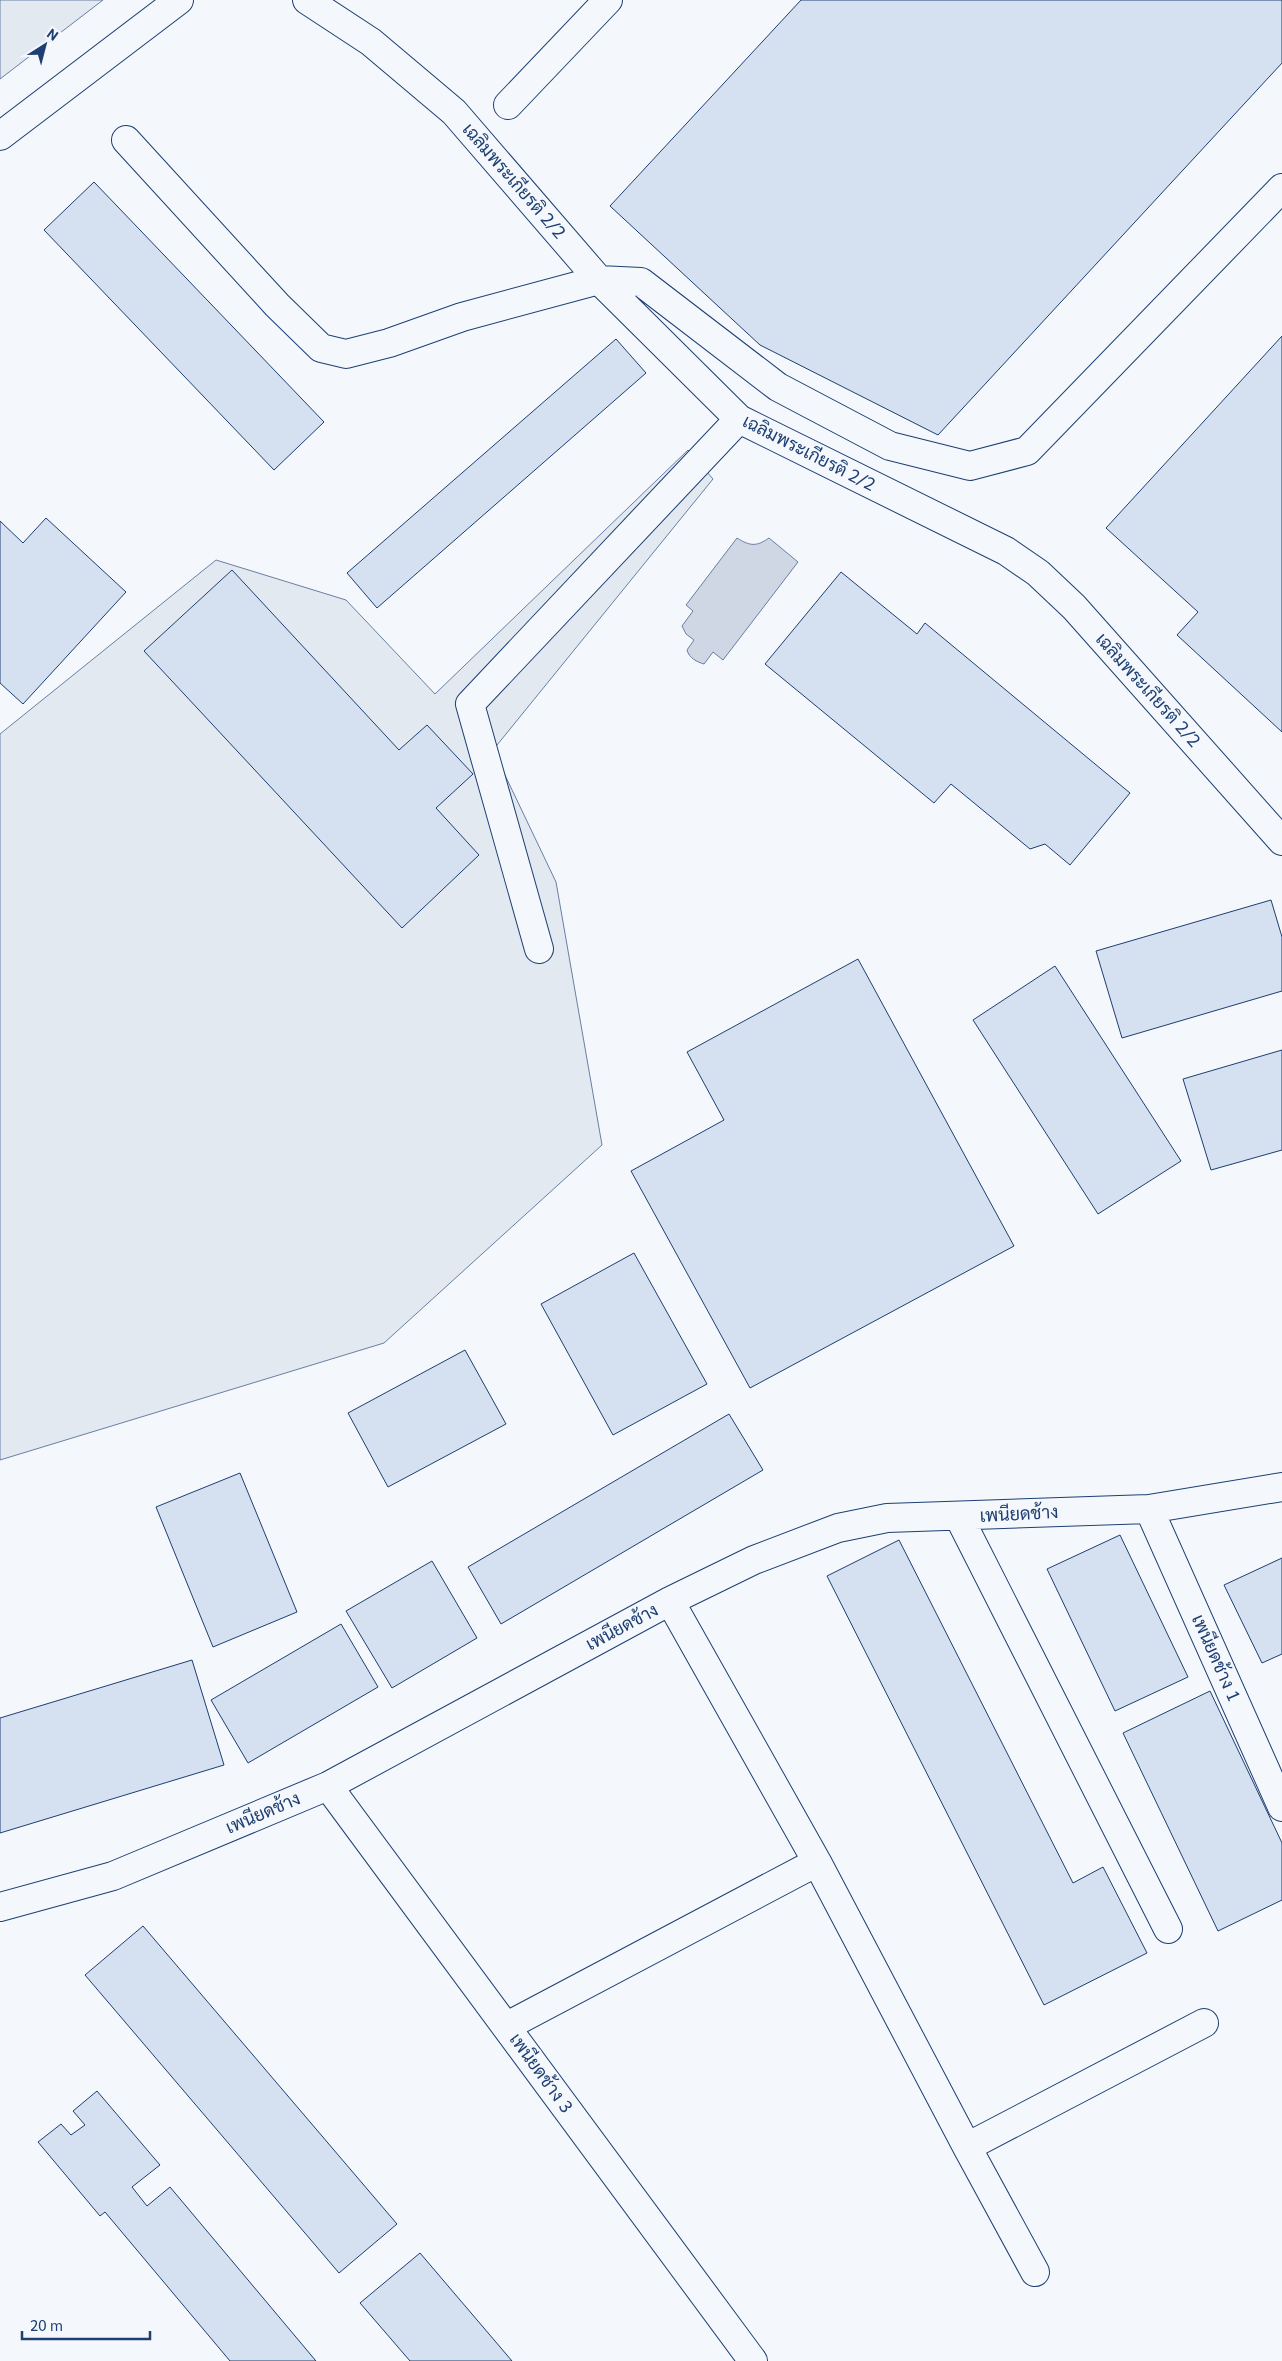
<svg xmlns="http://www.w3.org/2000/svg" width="1282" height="2361" font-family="Georgia,Sarabun,serif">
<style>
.green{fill:#e3e9f0;stroke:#687fa3}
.water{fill:#cfd7e4;stroke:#687fa3}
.building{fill:#d5e0f0;stroke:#1d3f73}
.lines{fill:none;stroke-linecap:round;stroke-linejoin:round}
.minor-casing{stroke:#1d3f73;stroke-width:30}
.minor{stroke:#f4f7fb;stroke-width:28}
.labels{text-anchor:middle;stroke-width:4;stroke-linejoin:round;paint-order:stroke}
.street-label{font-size:18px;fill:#1d3f73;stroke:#f4f7fb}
</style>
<rect width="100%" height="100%" fill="#f4f7fb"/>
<path class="green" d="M0,0H103L0,79Z
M688,450L713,479L493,750L556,882L602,1145L384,1343L0,1460V734L216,560L346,600L435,694Z"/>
<path class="water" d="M737,538C750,546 756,547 769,538L798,562L723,660L713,652L704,664C697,662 689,658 687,650L694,640L686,634L682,626L693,611L686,605Z"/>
<path class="building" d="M801,0H1282V63L938,435L760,345L610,206Z
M94,182L324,422L274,470L44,230Z
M1282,336V732L1177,635L1198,612L1106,528Z
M616,339L646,373L377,608L347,573Z
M46,518L126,592L23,704L0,683V521L23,543Z
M232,570L399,750L427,725L473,774L436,808L479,855L402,928L144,651Z
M841,572L917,634L925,623L1130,793L1070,865L1045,844L1030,849L951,784L934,803L765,664Z
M1271,900L1282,937V991L1122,1038L1096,951Z
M858,959L1014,1246L750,1388L631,1171L724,1120L687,1052Z
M1055,966L1181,1161L1098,1214L973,1020Z
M1282,1050V1150L1211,1170L1183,1079Z
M634,1253L707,1384L613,1435L541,1304Z
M465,1350L506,1424L388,1487L348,1413Z
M729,1414L763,1470L501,1624L468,1567Z
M240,1473L297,1612L213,1647L156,1507Z
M1120,1535L1188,1677L1115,1711L1047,1569Z
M899,1540L1073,1883L1103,1867L1147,1953L1044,2005L827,1576Z
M1282,1558V1654L1262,1663L1224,1585Z
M432,1561L477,1638L392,1688L346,1611Z
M341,1624L378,1687L248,1763L211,1700Z
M192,1660L224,1765L0,1833V1718Z
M1210,1691L1282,1843V1900L1218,1931L1123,1733Z
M143,1926L397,2224L339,2273L85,1975Z
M97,2091L160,2165L132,2187L147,2206L170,2187L316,2361H230L105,2212L100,2216L38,2142L61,2124L71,2135L85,2125L73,2111Z
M420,2253L512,2361H410L360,2303Z"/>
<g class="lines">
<defs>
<path id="minor" d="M307,0L371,42L454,112L599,280L739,419L1006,551L1038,573L1074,607L1282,841
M508,105L608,0
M0,136L179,0
M126,140L277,305L321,348L346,354L389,343L462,317L599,280L641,282L778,387L890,446L970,466L1027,451L1282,188
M539,949L470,704L739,419
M1149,1509L1282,1807
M959,1517L1168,1929
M670,1601L817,1862L967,2147L1035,2272
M328,1786L753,2361
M0,1907L113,1876L328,1786L670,1601L754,1560L838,1528L887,1518L1149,1509L1282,1487
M507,2026L817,1862
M967,2147L1204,2023"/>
</defs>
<use href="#minor" class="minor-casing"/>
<use href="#minor" class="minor"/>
</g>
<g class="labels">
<g class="street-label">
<text transform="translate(514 181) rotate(49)" y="6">เฉลิมพระเกียรติ 2/2</text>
<text transform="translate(809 453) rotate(27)" y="6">เฉลิมพระเกียรติ 2/2</text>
<text transform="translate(1148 690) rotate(48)" y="6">เฉลิมพระเกียรติ 2/2</text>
<text transform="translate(1019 1514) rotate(-3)" y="6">เพนียดช้าง</text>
<text transform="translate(622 1627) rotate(-28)" y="6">เพนียดช้าง</text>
<text transform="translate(1216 1658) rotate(66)" y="6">เพนียดช้าง 1</text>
<text transform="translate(263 1813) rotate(-23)" y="6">เพนียดช้าง</text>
<text transform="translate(541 2073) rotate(54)" y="6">เพนียดช้าง 3</text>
</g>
</g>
<g transform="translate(45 45) rotate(36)" stroke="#f4f7fb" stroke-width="4" paint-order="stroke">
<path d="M0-4L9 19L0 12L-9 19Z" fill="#1d3f73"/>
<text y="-8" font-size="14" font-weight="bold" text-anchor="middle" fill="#1d3f73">N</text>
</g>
<path d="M22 2331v8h128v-8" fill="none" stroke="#1d3f73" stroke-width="2.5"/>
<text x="30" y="2331" font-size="15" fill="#1d3f73" stroke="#f4f7fb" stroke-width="4" paint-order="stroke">20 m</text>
</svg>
